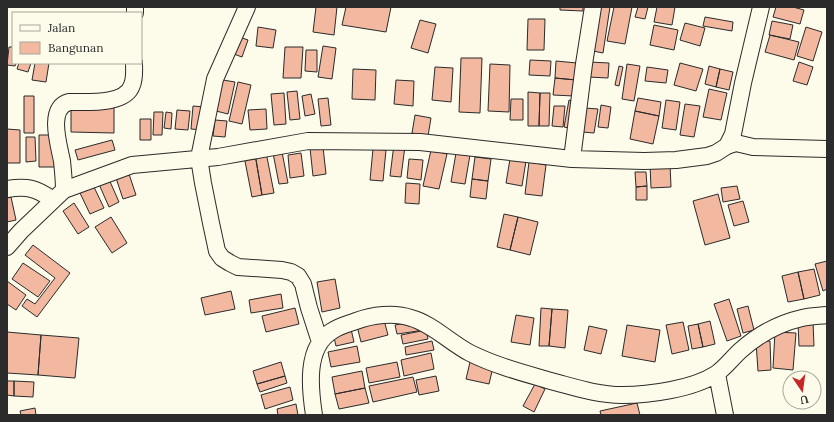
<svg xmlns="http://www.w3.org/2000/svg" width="834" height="422" font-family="Lora,serif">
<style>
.building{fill:#f2b8a0;stroke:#2b2b2b}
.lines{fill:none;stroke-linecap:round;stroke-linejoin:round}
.minor-casing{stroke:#2b2b2b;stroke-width:18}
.minor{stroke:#fdfbea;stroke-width:16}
</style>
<rect width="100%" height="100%" fill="#fdfbea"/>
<path class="building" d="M316,7H337L334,35L313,32Z
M346,7H391L386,32L342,25Z
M560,7H583V11L560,10Z
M599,7H610L603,53L593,51Z
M614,7H632L625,44L607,41Z
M638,7H648L645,19L635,17Z
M657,7H675L672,25L654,22Z
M776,7H793L804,10L800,24L773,17Z
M705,17L733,22L732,31L703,26Z
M528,19H545L544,50H527Z
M420,20L436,24L428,53L411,48Z
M772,21L793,25L790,39L769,35Z
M685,23L705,28L700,46L680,40Z
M654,25L678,30L674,50L650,45Z
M258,27L276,30L273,48L256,46Z
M806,27L822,32L813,61L797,56Z
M770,35L799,42L794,60L765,52Z
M237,36L248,40L242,57L231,53Z
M323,46L336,48L332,79L318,77Z
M9,47H13V63H16L15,66L7,65Z
M285,47H303L301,78H283Z
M306,50H317V72L305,71Z
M461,58H482L480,113L459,112Z
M530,60L551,61L550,76L529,75Z
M556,61L577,63L576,80L555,78Z
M589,62L609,63L608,78L588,77Z
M799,62L813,67L807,85L793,81Z
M19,63H31L28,72L17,69Z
M35,63H49L46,82L32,80Z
M680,63L703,69L696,91L674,85Z
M490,64L510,65L509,112L488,111Z
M627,64L640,66L634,101L622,99Z
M619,66L623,67L619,86L615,85Z
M709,66L720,69L716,87L705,84Z
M435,67L453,68L451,102L432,100Z
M647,67L668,70L666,83L645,81Z
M353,69L376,70L375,100L352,99Z
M720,69L733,72L729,90L716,87Z
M555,78L576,80L574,96L553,95Z
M223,80L235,82L228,114L216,111Z
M396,80L414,81L413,106L394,104Z
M238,82L251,85L242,124L229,121Z
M709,89L727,93L721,120L703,117Z
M297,91L300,119L290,120L287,92Z
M528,92L540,93L539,126H528Z
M284,93L286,124L274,125L271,94Z
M540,93H550L549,126H539Z
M311,94L315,114L305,116L302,96Z
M24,96H34V133H24Z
M328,98L331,125L321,126L318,99Z
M638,98L661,102L659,116L635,111Z
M511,99H523V120H510Z
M569,100L579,102L574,129L564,127Z
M666,100L680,102L676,130L662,128Z
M685,104L700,106L694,137L680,135Z
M71,105L114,106V133L71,132Z
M601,105L611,107L608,128L598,127Z
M193,106L205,107L203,130L191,129Z
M554,106H565L563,127L552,126Z
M585,108L598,109L594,133L582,132Z
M266,109L267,129L250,130L248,110Z
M177,110L190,111L188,130L175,129Z
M635,111L659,116L653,144L630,139Z
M154,112H163L162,135H153Z
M166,112L172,113L171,129L164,128Z
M415,115L431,118L428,136L412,133Z
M140,119H151V140H140Z
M215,120L227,121L225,137L213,136Z
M7,129L20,130V163H7Z
M39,135H55V167H39Z
M26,137H35L36,161L26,162Z
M112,140L115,150L78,160L75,150Z
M394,144L405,146L401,177L390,176Z
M323,147L326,174L313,176L310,148Z
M373,149L386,150L383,181L370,180Z
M431,150L447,154L439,189L423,186Z
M266,152L274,193L262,195L255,154Z
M282,152L288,183L279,184L273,153Z
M301,153L304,176L290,178L288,155Z
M456,153L470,155L465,184L451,182Z
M255,154L262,195L252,197L244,156Z
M475,157L491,159L488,181L472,179Z
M409,159L423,160L421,180L407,178Z
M510,159L526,161L522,186L506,183Z
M529,162L546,165L542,196L525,194Z
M670,164L671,187L651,188L650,165Z
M127,168L136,195L123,199L114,172Z
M635,172H646L647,186L636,187Z
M108,177L119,202L109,207L98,182Z
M472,179L488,181L486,199L470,197Z
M406,183L420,184L419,204L405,203Z
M647,186V200H636V187Z
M737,186L740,199L723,202L721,188Z
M94,187L104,208L90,214L80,193Z
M718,194L730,238L705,245L693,201Z
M11,197L16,220L7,222V198Z
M743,201L749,222L734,226L728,205Z
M74,203L89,227L78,234L63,211Z
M504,214L518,217L510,250L497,247Z
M111,217L127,243L112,253L95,227Z
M518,217L538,222L530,255L510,250Z
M33,245L70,273L37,317L22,306L27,299L35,304L55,278L25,255Z
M827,261V289L823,291L815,264Z
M23,263L50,281L38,297L12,279Z
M814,269L820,295L804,299L798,272Z
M798,272L804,299L788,302L782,276Z
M335,279L340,308L322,312L317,282Z
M7,281L26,295L16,310L7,304Z
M231,291L235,309L205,315L201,298Z
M281,294L283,308L251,313L249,300Z
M729,299L741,336L727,341L714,304Z
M748,306L754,330L743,333L737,309Z
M295,308L299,324L266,332L262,316Z
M541,308L552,309L549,346H539Z
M552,309L568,310L565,348L549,346Z
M516,315L534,318L530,345L511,342Z
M384,320L388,335L361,342L357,326Z
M416,321L418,331L397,334L395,325Z
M710,321L715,344L703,347L698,324Z
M683,322L689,350L672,354L666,325Z
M813,322L814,346H799L798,323Z
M698,324L703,347L692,349L688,326Z
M627,325L660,330L655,362L622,356Z
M589,326L607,330L601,354L584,350Z
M351,329L354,342L336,346L333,333Z
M426,330L428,339L403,344L401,335Z
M7,332L41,335L38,375L7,373Z
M775,332L796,333L793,370L773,368Z
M41,335L79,338L75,378L38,375Z
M432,341L434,350L406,355L405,347Z
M770,341L771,370L758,371L756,342Z
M357,346L360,362L331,367L328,352Z
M431,353L434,369L404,376L401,360Z
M281,362L285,376L257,384L253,371Z
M397,362L400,377L369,383L366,368Z
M470,362L493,367L489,384L466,379Z
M362,371L365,388L335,394L332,377Z
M285,376L287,383L260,392L257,384Z
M436,376L439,391L419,395L416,380Z
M413,377L417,392L373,402L369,386Z
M7,381H14V396L7,395Z
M14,381L34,382L33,397L14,396Z
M535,384L545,389L534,412L523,406Z
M290,387L293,400L265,409L261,395Z
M365,388L369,403L339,409L335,394Z
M637,403L640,415H601L600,411Z
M296,404L298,415H278L277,409Z
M35,408L36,415H21L20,411Z"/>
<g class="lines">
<defs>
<path id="minor" d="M247,7L215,79L199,158L203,183L211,223L217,251L222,258L230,263L238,267L282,270L291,272L298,276L303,284L309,308L320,342
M135,13V7
M727,146L736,143L753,147L827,149
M572,159L584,64L593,7
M7,189C28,186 36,188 53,200
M64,190C64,180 63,171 62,161C59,145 47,108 69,102C87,102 126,105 132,85C135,78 134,70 134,63
M7,247L21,231L64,190L132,165L218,157L308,141L420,142L572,159L644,161L676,160L707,156L716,153L727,146L733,134L743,83L761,7
M717,374L725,415
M314,415C310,389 305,347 332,331C339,326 348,324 356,321C372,315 394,312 411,318C431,323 452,344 470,353C496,366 524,373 551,381C574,387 597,395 622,395C649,395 693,389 716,374C725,368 733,357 741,350C758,335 780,323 802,318C810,316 819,316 827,315"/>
</defs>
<use href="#minor" class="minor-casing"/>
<use href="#minor" class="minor"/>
</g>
<rect width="834" height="422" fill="none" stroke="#2b2b2b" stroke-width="16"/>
<rect x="12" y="12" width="130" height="52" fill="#fdfbea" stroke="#a9a89e"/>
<rect x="20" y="25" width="20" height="6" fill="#fdfbea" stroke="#a9a89e"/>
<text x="48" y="32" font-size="12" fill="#2b2b2b">Jalan</text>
<rect x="20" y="42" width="20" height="12" fill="#f2b8a0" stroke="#a9a89e"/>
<text x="48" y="52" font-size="12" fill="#2b2b2b">Bangunan</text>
<g transform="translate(802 390) rotate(167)"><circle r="19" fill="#fdfbea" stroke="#a9a89e"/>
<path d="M0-3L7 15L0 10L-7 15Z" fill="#c62828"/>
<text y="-6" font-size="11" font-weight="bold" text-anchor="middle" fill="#2b2b2b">U</text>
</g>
</svg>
